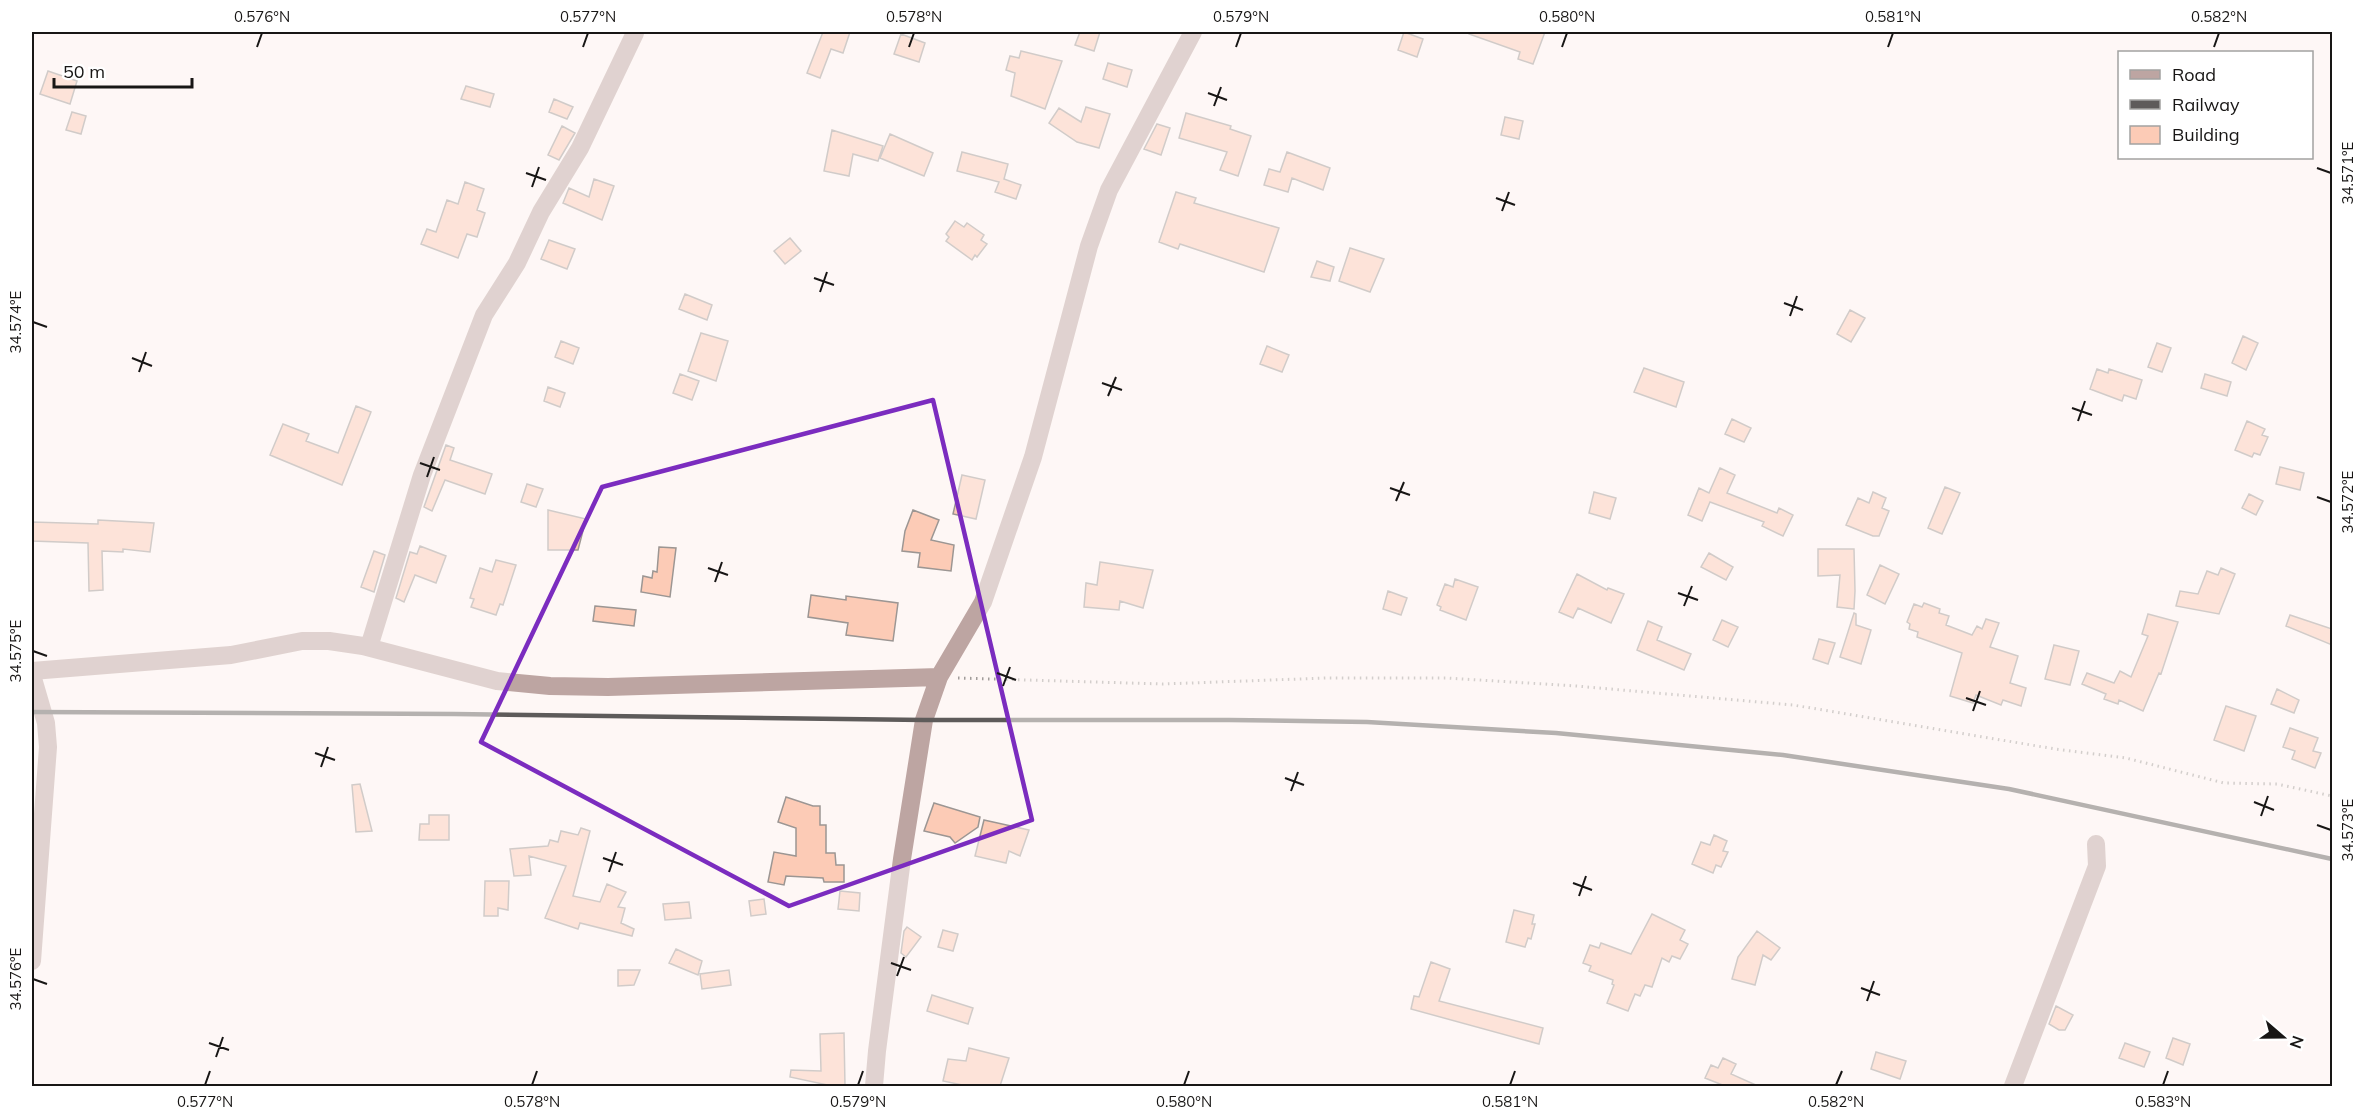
<svg xmlns="http://www.w3.org/2000/svg" width="2364" height="1118" font-family="Mulish,sans-serif">
<style>
.building{fill:#fccbb6;stroke:#9c9693;stroke-width:1.5}
.lines{fill:none;stroke-linecap:round;stroke-linejoin:round}
.path{stroke:#a19c9a;stroke-width:3;stroke-dasharray:1.5 4.5;stroke-linecap:butt}
.minor{stroke:#bda5a2;stroke-width:18}
.rail{stroke:#5e5b5a;stroke-width:4.5}
.marked{fill:none;stroke:#7b2cbf;stroke-width:4.5;stroke-linejoin:round}
.ticks{fill:none;stroke:#181615;stroke-width:2}
.neatline{fill:none;stroke:#181615;stroke-width:2}
.ticks-label{font-size:15px;text-anchor:middle;fill:#181615}
</style>
<rect width="100%" height="100%" fill="#fef7f5"/>
<path class="building" d="M823,32H850L843,53L831,49L820,78L807,73Z
M1080,32H1100L1094,51L1075,45Z
M1404,32L1423,39L1417,57L1398,50Z
M1469,32H1545L1533,64L1518,59L1520,52L1469,34Z
M901,34L925,43L919,62L894,54Z
M1021,51L1062,61L1045,109L1011,96L1015,73L1006,70L1010,56L1019,58Z
M1108,63L1132,70L1127,87L1103,79Z
M48,71L77,81L70,104L40,94Z
M466,86L494,94L490,107L461,99Z
M554,99L573,107L567,119L549,112Z
M1086,107L1110,114L1099,148L1077,142L1049,123L1059,108L1081,122Z
M72,112L86,116L81,134L66,130Z
M1186,113L1231,126L1230,129L1251,136L1238,176L1220,170L1227,152L1179,138Z
M1505,117L1523,121L1519,139L1501,135Z
M1157,124L1170,128L1161,155L1144,149Z
M562,126L575,133L559,160L548,155Z
M832,130L883,146L878,161L853,154L849,176L824,171Z
M890,134L933,153L924,176L880,158Z
M962,152L1008,164L1004,179L1021,185L1016,199L995,192L999,182L957,171Z
M1287,152L1330,168L1323,190L1292,178L1288,192L1264,185L1269,169L1280,172Z
M594,179L614,186L602,220L563,203L569,188L589,197Z
M465,182L484,189L477,210L485,213L477,237L467,234L458,258L421,244L427,229L436,232L447,200L458,204Z
M1176,192L1196,198L1194,203L1279,228L1264,272L1180,244L1178,249L1159,242Z
M955,221L964,227L967,223L984,235L981,240L987,244L977,257L975,255L972,260L946,241L949,237L946,234Z
M790,238L801,251L785,264L774,251Z
M549,240L575,249L567,269L541,259Z
M1350,248L1384,259L1370,292L1339,281Z
M1317,261L1334,267L1330,281L1311,277Z
M685,294L712,305L707,320L679,309Z
M1850,310L1865,318L1851,342L1837,334Z
M701,333L728,341L716,381L688,371Z
M2243,336L2258,343L2246,370L2232,363Z
M561,341L579,348L573,364L555,357Z
M2157,343L2171,348L2162,372L2148,367Z
M1267,346L1289,355L1282,372L1260,364Z
M1644,368L1684,382L1676,407L1634,392Z
M2097,369L2108,373L2109,369L2142,380L2136,399L2124,395L2122,401L2090,389Z
M680,374L699,381L692,400L673,393Z
M2205,374L2231,382L2227,396L2201,388Z
M548,387L565,393L560,407L544,401Z
M356,406L371,412L342,485L270,455L283,424L309,434L306,441L338,453Z
M1732,419L1751,428L1744,442L1725,434Z
M2247,421L2265,429L2262,435L2268,437L2260,455L2254,453L2252,457L2235,450Z
M446,445L454,448L450,460L492,474L485,494L445,480L432,511L424,507Z
M2280,467L2304,473L2300,490L2276,484Z
M1720,468L1735,475L1727,493L1777,513L1779,508L1793,515L1783,536L1762,526L1764,522L1710,502L1702,521L1688,515L1699,488L1709,493Z
M962,475L985,480L976,519L953,514Z
M527,484L543,489L536,507L521,502Z
M1945,487L1960,493L1942,534L1928,528Z
M1594,492L1616,498L1610,519L1589,513Z
M1873,492L1886,498L1882,508L1889,511L1879,536H1873L1846,525L1858,498L1869,503Z
M2249,494L2263,501L2256,515L2242,508Z
M548,510L586,519L578,550H548Z
M913,510L939,520L931,540L954,545L951,571L918,567L920,553L902,551L905,531Z
M98,520L154,523L150,552L123,549V552L102,551L103,590L89,591L88,543L32,541V522L98,524Z
M420,546L446,556L436,583L415,575L404,602L396,598L410,552L417,554Z
M659,547L676,548L670,597L641,592L643,576L652,578L653,571L657,572Z
M1818,549H1854L1855,591L1854,609L1837,607L1840,575L1818,576Z
M374,551L385,555L374,592L361,587Z
M1709,553L1733,567L1726,580L1701,567Z
M496,560L516,565L503,605L500,604L496,615L471,607L474,599L470,598L480,568L492,572Z
M1100,562L1153,570L1143,608L1120,601L1119,610L1084,607L1086,583L1097,585Z
M1880,565L1899,574L1885,604L1867,595Z
M2221,568L2235,574L2219,614L2176,606L2180,591L2198,594L2207,571L2218,575Z
M1577,574L1607,590L1608,588L1624,594L1611,623L1578,608L1573,618L1559,612Z
M1455,579L1478,587L1466,620L1440,610L1441,607L1437,605L1445,584L1453,587Z
M1388,591L1407,598L1401,615L1383,609Z
M811,595L846,600V596L898,603L893,641L846,635L848,623L808,617Z
M1924,603L1940,609L1939,613L1949,616L1946,625L1972,635L1977,626L1982,629L1986,619L1999,623L1990,647L2018,656L2010,683L2026,688L2021,706L2003,700L2001,705L1976,695L1973,703L1950,696L1962,653L1917,637L1918,632L1909,629L1910,624L1907,622L1914,604L1922,607Z
M595,606L636,610L634,626L593,621Z
M1854,613L1856,614V625L1871,630L1861,664L1840,657Z
M2148,614L2178,622L2161,674L2159,673L2143,711L2119,700L2118,704L2104,699L2106,694L2082,684L2087,673L2114,683L2120,671L2131,677L2148,636L2142,634Z
M2290,615L2332,629V645L2286,626Z
M1722,620L1738,627L1728,647L1713,640Z
M1648,621L1662,627L1657,640L1691,654L1684,670L1637,650Z
M1819,639L1835,643L1828,664L1813,659Z
M2054,645L2079,651L2070,685L2045,679Z
M2277,689L2299,700L2294,713L2271,704Z
M2226,706L2256,716L2244,751L2214,740Z
M2290,728L2318,738L2313,751L2321,753L2315,768L2292,759L2295,751L2283,747Z
M360,784L372,831L356,832L352,785Z
M786,797L813,806H820V825H826V853H835L836,865H844V882H824L823,878L786,876L784,885L768,882L774,852L796,856V828L778,822Z
M934,803L980,817L978,827L955,843L950,837L924,831Z
M429,815H449V840H419L420,824H429Z
M984,820L1029,830L1020,856L1009,851L1006,863L975,856Z
M581,828L590,831L573,896L600,902L607,884L626,892L618,907L625,908L621,923L634,929L632,936L580,923L578,929L545,918L566,866L529,856L531,875L514,876L510,849L548,846L550,840L558,842L561,831L578,835Z
M1714,835L1727,841L1723,851L1728,852L1721,867L1716,865L1713,873L1692,864L1701,842L1710,845Z
M485,881H509L508,910L498,908V916H484Z
M840,891L860,893L859,911L838,909Z
M764,899L766,914L751,916L749,901Z
M689,902L691,918L665,920L663,904Z
M1514,910L1534,915L1532,924H1535L1531,939L1528,938L1525,947L1506,942Z
M1652,914L1685,930L1680,940L1688,944L1680,959L1672,956L1669,962L1662,958L1652,987L1645,985L1640,996L1635,994L1628,1011L1607,1003L1614,985L1612,984L1613,980L1589,971L1591,966L1583,963L1590,945L1599,948L1601,943L1631,954Z
M907,927L921,937L906,957L901,953L904,931Z
M943,930L958,934L953,951L938,947Z
M1757,931L1780,948L1771,960L1763,955L1755,985L1732,979L1738,957Z
M676,949L702,961L698,975L669,963Z
M1431,962L1450,969L1439,1001L1543,1028L1539,1044L1411,1009L1414,996L1419,997Z
M618,970H640L634,985L618,986Z
M729,970L731,985L702,989L700,974Z
M932,995L973,1008L968,1024L927,1011Z
M2056,1006L2073,1015L2065,1030H2059L2049,1024Z
M844,1033L845,1086H832L790,1077L791,1070L821,1071L820,1034Z
M2173,1038L2190,1044L2183,1065L2166,1058Z
M2125,1043L2150,1052L2144,1067L2119,1058Z
M969,1048L1009,1058L1000,1086H967L943,1081L948,1059L966,1061Z
M1876,1052L1906,1061L1900,1079L1871,1069Z
M1723,1058L1736,1064L1731,1074L1758,1086H1725L1705,1078L1711,1065L1718,1068Z"/>
<g class="lines">
<path class="path" d="M958,678L1163,684L1326,678H1447L1576,686L1793,705L2055,749L2126,758L2224,783L2277,784L2332,796"/>
<path class="minor" d="M369,647L422,475L484,315L517,263L541,212L580,148L635,33
M32,671L231,655L302,641H329L363,646L497,681L550,686L608,687L939,677
M32,675L46,723L48,747L32,961
M874,1086L877,1051L902,859L924,720L939,677L983,602L1033,457L1089,246L1109,190L1193,32
M2013,1086L2097,866L2096,844"/>
<path class="rail" d="M32,712L454,714L924,720H1229L1367,722L1556,733L1783,755L2009,789L2332,859"/>
</g>
<path d="M0 0H2364V1118H0ZM933,400L1032,820L789,906L481,742L602,487Z" fill="#fef7f5" fill-opacity=".55" fill-rule="evenodd"/>
<path class="marked" d="M933,400L1032,820L789,906L481,742L602,487Z"/>
<path class="ticks" d="M257,47L262,33M583,47L588,33M909,47L914,33M1236,47L1241,33M1562,47L1567,33M1888,47L1893,33M2214,47L2219,33M1208,93L1227,100M1214,106L1221,87M2317,168L2331,173M526,173L546,180M532,187L539,167M1496,198L1515,205M1502,211L1509,192M814,278L834,285M820,292L827,272M1784,303L1803,310M1790,316L1797,296M33,322L47,327M132,358L152,366M139,372L146,352M1102,383L1122,390M1108,396L1116,377M2072,408L2092,415M2078,421L2085,401M420,463L440,470M427,477L434,457M1390,488L1410,495M2317,497L2331,502M1396,501L1404,482M708,568L728,575M715,582L722,562M1678,593L1698,600M1684,606L1692,586M33,651L47,656M997,673L1016,680M1003,686L1010,667M1966,698L1986,705M1973,711L1980,691M315,753L335,760M321,767L328,747M1285,778L1304,785M1291,791L1298,772M2254,802L2274,810M2261,816L2268,796M2317,825L2331,830M603,858L623,865M609,872L616,852M1573,883L1592,890M1579,896L1586,876M891,963L911,970M897,976L904,957M33,979L47,984M1861,988L1880,995M1867,1001L1874,981M209,1043L229,1050M216,1057L223,1037M205,1085L210,1071M532,1085L537,1071M858,1085L863,1071M1184,1085L1189,1071M1510,1085L1515,1071M1836,1085L1842,1071M2163,1085L2168,1071"/>
<rect width="2364" height="1118" fill="none" stroke="#ffffff" stroke-width="66"/>
<rect x="2118" y="51" width="195" height="108" fill="#ffffff" stroke="#a3a2a1" stroke-width="1.5"/>
<rect x="2130" y="70" width="30" height="9" fill="#bda5a2" stroke="#a3a2a1" stroke-width="1.5"/>
<text x="2172" y="81" font-size="18" fill="#181615">Road</text>
<rect x="2130" y="100" width="30" height="9" fill="#5e5b5a" stroke="#a3a2a1" stroke-width="1.5"/>
<text x="2172" y="111" font-size="18" fill="#181615">Railway</text>
<rect x="2130" y="126" width="30" height="18" fill="#fccbb6" stroke="#a3a2a1" stroke-width="1.5"/>
<text x="2172" y="141" font-size="18" fill="#181615">Building</text>
<g transform="translate(2283 1037) rotate(110)" stroke="#ffffff" stroke-width="4.5" paint-order="stroke">
<path d="M0-4.5L10 22L0 15L-10 22Z" fill="#181615"/>
<text y="-9" font-size="16" font-weight="bold" text-anchor="middle" fill="#181615">N</text>
</g>
<path d="M54 78v9h138v-9" fill="none" stroke="#181615" stroke-width="3"/>
<text x="63" y="78" font-size="18" fill="#181615" stroke="#ffffff" stroke-width="4.5" paint-order="stroke">50 m</text>
<rect x="33" y="33" width="2298" height="1052" class="neatline"/>
<g class="ticks-label">
<text x="262" y="22">0.576°N</text>
<text x="588" y="22">0.577°N</text>
<text x="914" y="22">0.578°N</text>
<text x="1241" y="22">0.579°N</text>
<text x="1567" y="22">0.580°N</text>
<text x="1893" y="22">0.581°N</text>
<text x="2219" y="22">0.582°N</text>
<text transform="translate(2348 173) rotate(-90)" y="5">34.571°E</text>
<text transform="translate(16 322) rotate(-90)" y="5">34.574°E</text>
<text transform="translate(2348 502) rotate(-90)" y="5">34.572°E</text>
<text transform="translate(16 651) rotate(-90)" y="5">34.575°E</text>
<text transform="translate(2348 830) rotate(-90)" y="5">34.573°E</text>
<text transform="translate(16 979) rotate(-90)" y="5">34.576°E</text>
<text x="205" y="1107">0.577°N</text>
<text x="532" y="1107">0.578°N</text>
<text x="858" y="1107">0.579°N</text>
<text x="1184" y="1107">0.580°N</text>
<text x="1510" y="1107">0.581°N</text>
<text x="1836" y="1107">0.582°N</text>
<text x="2163" y="1107">0.583°N</text>
</g>
</svg>
